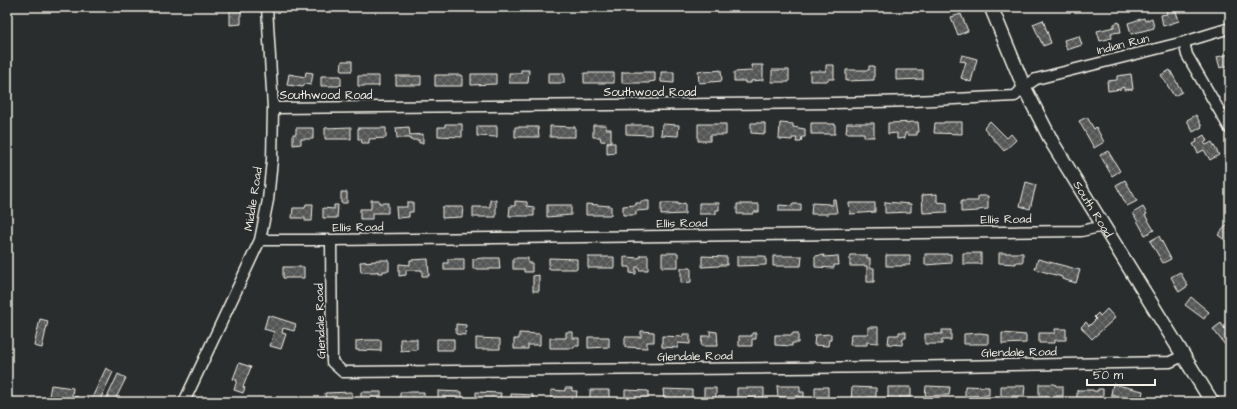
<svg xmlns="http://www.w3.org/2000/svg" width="1237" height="409" font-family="'Architects Daughter',sans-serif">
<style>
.building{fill:url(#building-cross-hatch);stroke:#f4f1e8}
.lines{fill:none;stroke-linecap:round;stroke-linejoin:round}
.minor-casing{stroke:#f4f1e8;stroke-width:13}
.major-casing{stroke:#f4f1e8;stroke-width:16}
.minor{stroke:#2a2d2e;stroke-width:10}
.major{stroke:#2a2d2e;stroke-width:13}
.labels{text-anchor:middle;stroke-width:3.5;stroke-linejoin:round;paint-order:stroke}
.street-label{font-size:12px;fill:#f4f1e8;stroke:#2a2d2e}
</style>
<defs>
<pattern id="building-cross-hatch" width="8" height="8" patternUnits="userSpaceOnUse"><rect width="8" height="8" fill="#555756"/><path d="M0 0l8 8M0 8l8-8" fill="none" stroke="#6e706e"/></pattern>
</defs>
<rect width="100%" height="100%" fill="#2a2d2e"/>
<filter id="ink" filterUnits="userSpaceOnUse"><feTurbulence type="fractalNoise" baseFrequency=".025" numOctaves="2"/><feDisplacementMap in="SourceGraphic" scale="8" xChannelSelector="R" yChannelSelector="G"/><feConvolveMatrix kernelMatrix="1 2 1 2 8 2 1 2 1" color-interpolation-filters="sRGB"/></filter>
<g filter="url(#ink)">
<path class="building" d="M230,7H241V24L230,25Z
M1173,7L1175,12L1176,11L1179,21L1163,26L1161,15L1167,14L1166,9Z
M961,14L968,31L958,35L951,17Z
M1144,18L1145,21L1152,18L1154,28L1131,34L1128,23Z
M1043,20L1051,43L1043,46L1033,24Z
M1119,22L1121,32L1111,33L1112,38L1100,41L1097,31L1114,27V24Z
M1079,36L1082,45L1067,50L1064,40Z
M1230,54V65L1220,68L1217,57Z
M962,55L977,59L971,82L961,78L966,62L960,61Z
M342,61H352V71H341Z
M751,65H763V80L751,81V83H745V81H734V72L752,71Z
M826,65H834V79H828L827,81H810V71H826Z
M869,66H874V80L846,81V70H869Z
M521,70H529L528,83H509V73H521Z
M705,70V72L721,70L722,81L699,83L698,71Z
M772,70H789V82H772Z
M896,70H923V79L896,80Z
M1170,70L1182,92L1174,96L1161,75Z
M306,72L313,73L311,85L304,84L303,87L287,85L289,74L305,77Z
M622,72H655V81L649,82V83H622Z
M661,72H674V83L661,82Z
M548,73H564V83H548Z
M584,73H614V83H584Z
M471,74H496V84L471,85Z
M1131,74L1133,89L1124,90V87L1121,88V89L1108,91L1107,81L1117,80V76Z
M435,75H462V86H435Z
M321,76H341V86H321Z
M358,76H379V86H358Z
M396,76H421V85H396Z
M1196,115L1202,127L1193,132L1187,120Z
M1087,117L1094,129L1096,127L1104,142L1094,148L1079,121Z
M990,121L1007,138L1011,134L1016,140L1004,151L984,128Z
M918,122L919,132H917V135H908L907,133H905V138L897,139V133L888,134V123Z
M944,122H962V134L934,133L935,123H944Z
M751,123H765V134L751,133Z
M780,123L793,124V127L805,129V137H802L801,142H796L797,138H792V140L779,139Z
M811,123H828V124H835V134H811Z
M847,123H874V137H864V133H846Z
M445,124H462V137L438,136V127H445Z
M662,124L679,125L678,136L661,135Z
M698,124H726V135H710V141H698Z
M593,125H606V129H611V142L601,141L600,137H593Z
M626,125H651V135L626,134Z
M477,126H497V137L477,136Z
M550,126L575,127V137H550Z
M351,127V139H325V128Z
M409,127L410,135L423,134V143H419V140H410V138H397L396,128Z
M515,127H538L539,137H515Z
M296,128H313V139H301V144L293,145V134H296Z
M358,128H386V138L369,139V143H362L361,139H358Z
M1204,135L1207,141L1204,143L1206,145L1212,142L1219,155L1210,160L1204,150L1198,153L1193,144L1197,142L1196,140Z
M607,143H615V153L607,154Z
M1108,151L1120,171L1112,176L1100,155Z
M1125,180L1137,201L1127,206L1116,185Z
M1026,182L1036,185L1030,209L1020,206Z
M341,192H347V203H341Z
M937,194V202L947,203V212L923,213L922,195Z
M978,196H988V209L978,210V211L961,212V201H978Z
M833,199H835L837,213H829V214H811L812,203L829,204V205H833Z
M371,200H379V203H388V213H372V219H360V209H371Z
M490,200H496V217H473V207H490Z
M515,201L527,202V206L534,207V216H509L510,206H515Z
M641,201H649V210L636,211V215H623V206L636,205V203H641Z
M407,202H413V212H409V217L397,218L396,207H407Z
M885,202L911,204V212L885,213Z
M661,203H678V205L685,203V214L661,215Z
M699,203H719V210H716V214H699Z
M849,203H875V212L850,214Z
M306,204H313L312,221H305V218H292L293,208H305Z
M586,204L611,206V215H586Z
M737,204H759V212H754L753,214H737Z
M793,204H801V211H779V205L792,206Z
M334,205H338L337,218H323V208L334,209Z
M547,205H571V215L547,217Z
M442,207H463L462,217L442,218Z
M1143,207L1147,214L1145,215L1154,230L1145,235L1133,213Z
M1230,221V237L1226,241L1218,235Z
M1159,236L1171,259L1163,263L1150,241Z
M662,253H678V267H662Z
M963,253H981V264H963Z
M999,253H1023V262H1016V264L999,263Z
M925,254H951V263L925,265Z
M640,255H648V270H639V267H636V274L630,273V267H624V257L640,258Z
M824,255V257L838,256L839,265H834V268L815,267V256Z
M850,255H867V258H870V268H874V282H867V266H850Z
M886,255H910V265H902V266H886Z
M702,256L727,257V265H720L719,266L702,267Z
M737,256H764V257H766V265L737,266Z
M773,256H802L801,266H773Z
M588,257H614V268H588Z
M483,258H499L500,269H473V259Z
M513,258H528V263H532V272H524V269H513Z
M549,258L577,259V269H549Z
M428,259L429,276H422V270H406V275L399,276V264L410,265V260Z
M448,259H464V270H444V263H448Z
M1038,259L1080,270L1076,283L1062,279V277L1035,269Z
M376,260H389V271H383V273H378V271L376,272H361L360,262L376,261Z
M283,267H304V278H283Z
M681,268H691V282L681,283Z
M1180,272L1188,286L1179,292L1171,277Z
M539,275V291H533V276Z
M1191,297L1209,312L1204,319L1185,305Z
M1107,309L1115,318L1092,339L1081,327L1086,322L1089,326L1096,319L1094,317L1098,313L1100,316Z
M268,315L296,324L294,331L283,328L282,333L286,334L281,349L270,346L274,332L264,329Z
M40,319L48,321L42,348L34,346Z
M1221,323L1230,336V348L1228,349L1213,329Z
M456,324L466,325L465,335L456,334Z
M868,327H878V343L867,342V345H850L851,334H868Z
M1055,329H1066V340H1055V343H1039V333H1055Z
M942,330H951V340H942V344H925V334H942Z
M641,331L654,332V342H647V348L625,347V337H641Z
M710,331L717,332L718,346H701L702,336H710Z
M566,332H573V338H579V346H574V348H550V338H566Z
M899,332H906V338H903L902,345L888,344L889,335H899Z
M519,333L540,334V345H528V349H514V339H519Z
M752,333H756V339H752V346H739V336H752Z
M792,333H798V343H792V346L775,345V335H792Z
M980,333L988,334V344H964V334Z
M1002,333L1026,335V343L1002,344Z
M683,334H690V344L678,343V348L662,347V336L683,337Z
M831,334V340H829L828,346L814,345L815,335Z
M588,337H609V347L588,348Z
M476,338L500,339V349H476Z
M400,339H417V350L401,351Z
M437,339H454V350H437Z
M366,340H381V351L356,350V341Z
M239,363L251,367L243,387L245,388L243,393L234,390L237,380L233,379Z
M106,368L113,372L99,402H90Z
M118,374L126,378L114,402H105Z
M1039,384H1055L1056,386H1063V396H1056V402H1047V396H1039Z
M1113,384L1143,391L1141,402L1111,394Z
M51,385L73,388L72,396L78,397V402H48Z
M777,386H800V392H804V402H800V396L778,397Z
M926,386L950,387L949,395L925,396Z
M965,386L989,387V395L965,396Z
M1001,386H1025L1024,396H1001Z
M815,387H828V397H815Z
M852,387L876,388V397H869V402H851Z
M888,387H911V397H900V402H888Z
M565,388H572V391H577L576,401H551V390L565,391Z
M704,388H716V399H704Z
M737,388H764V397H759V398H737Z
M663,389L692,390V398L664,400Z
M1098,389H1103V399L1077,401V390H1093V391H1098Z
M590,390H609V400H590Z
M625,390L648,391V402H640V400H625Z
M438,391L462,392V401L438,402Z
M352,392V402H326L325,393Z
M361,392H381V402H361Z
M400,392H424V401L400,402Z
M476,392L501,393L500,402H476Z
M511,394L533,395V402H511Z"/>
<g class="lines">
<defs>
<path id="minor" d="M1184,42L1187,55L1230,129
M273,108L834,103L914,101L1015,96L1024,87L1036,79L1184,42L1230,28
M260,240H331L1081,231L1104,226
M331,240L332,362L343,372L899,367L1170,362L1183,356
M184,402L260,240L268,200L272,160L273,108L267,7"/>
<g id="major">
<path id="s1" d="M991,7L1024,87L1053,144L1212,402"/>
</g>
</defs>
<use href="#minor" class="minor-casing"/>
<use href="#major" class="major-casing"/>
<use href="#minor" class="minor"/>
<use href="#major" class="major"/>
</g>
</g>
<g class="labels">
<g class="street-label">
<text transform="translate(1123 44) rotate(-14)" y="4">Indian Run</text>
<text x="650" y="96">Southwood Road</text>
<text x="326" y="99">Southwood Road</text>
<text transform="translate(253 199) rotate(-81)" y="4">Middle Road</text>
<text dy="4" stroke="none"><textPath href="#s1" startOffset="227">South Road</textPath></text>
<text transform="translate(1006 219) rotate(-1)" y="4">Ellis Road</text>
<text transform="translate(682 223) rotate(-1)" y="4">Ellis Road</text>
<text transform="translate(358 227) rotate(-1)" y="4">Ellis Road</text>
<text transform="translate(320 321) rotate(-92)" y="4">Glendale Road</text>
<text transform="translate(1019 352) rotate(-1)" y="4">Glendale Road</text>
<text transform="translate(695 356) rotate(-1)" y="4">Glendale Road</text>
</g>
</g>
<rect width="1237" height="409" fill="none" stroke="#2a2d2e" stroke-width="24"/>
<rect x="12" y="12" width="1213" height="385" fill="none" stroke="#f4f1e8" stroke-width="1.5" filter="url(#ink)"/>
<path d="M1087 379v6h68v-6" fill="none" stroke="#f4f1e8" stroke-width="2"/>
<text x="1093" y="379" font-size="12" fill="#f4f1e8" stroke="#2a2d2e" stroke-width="3" paint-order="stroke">50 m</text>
</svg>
